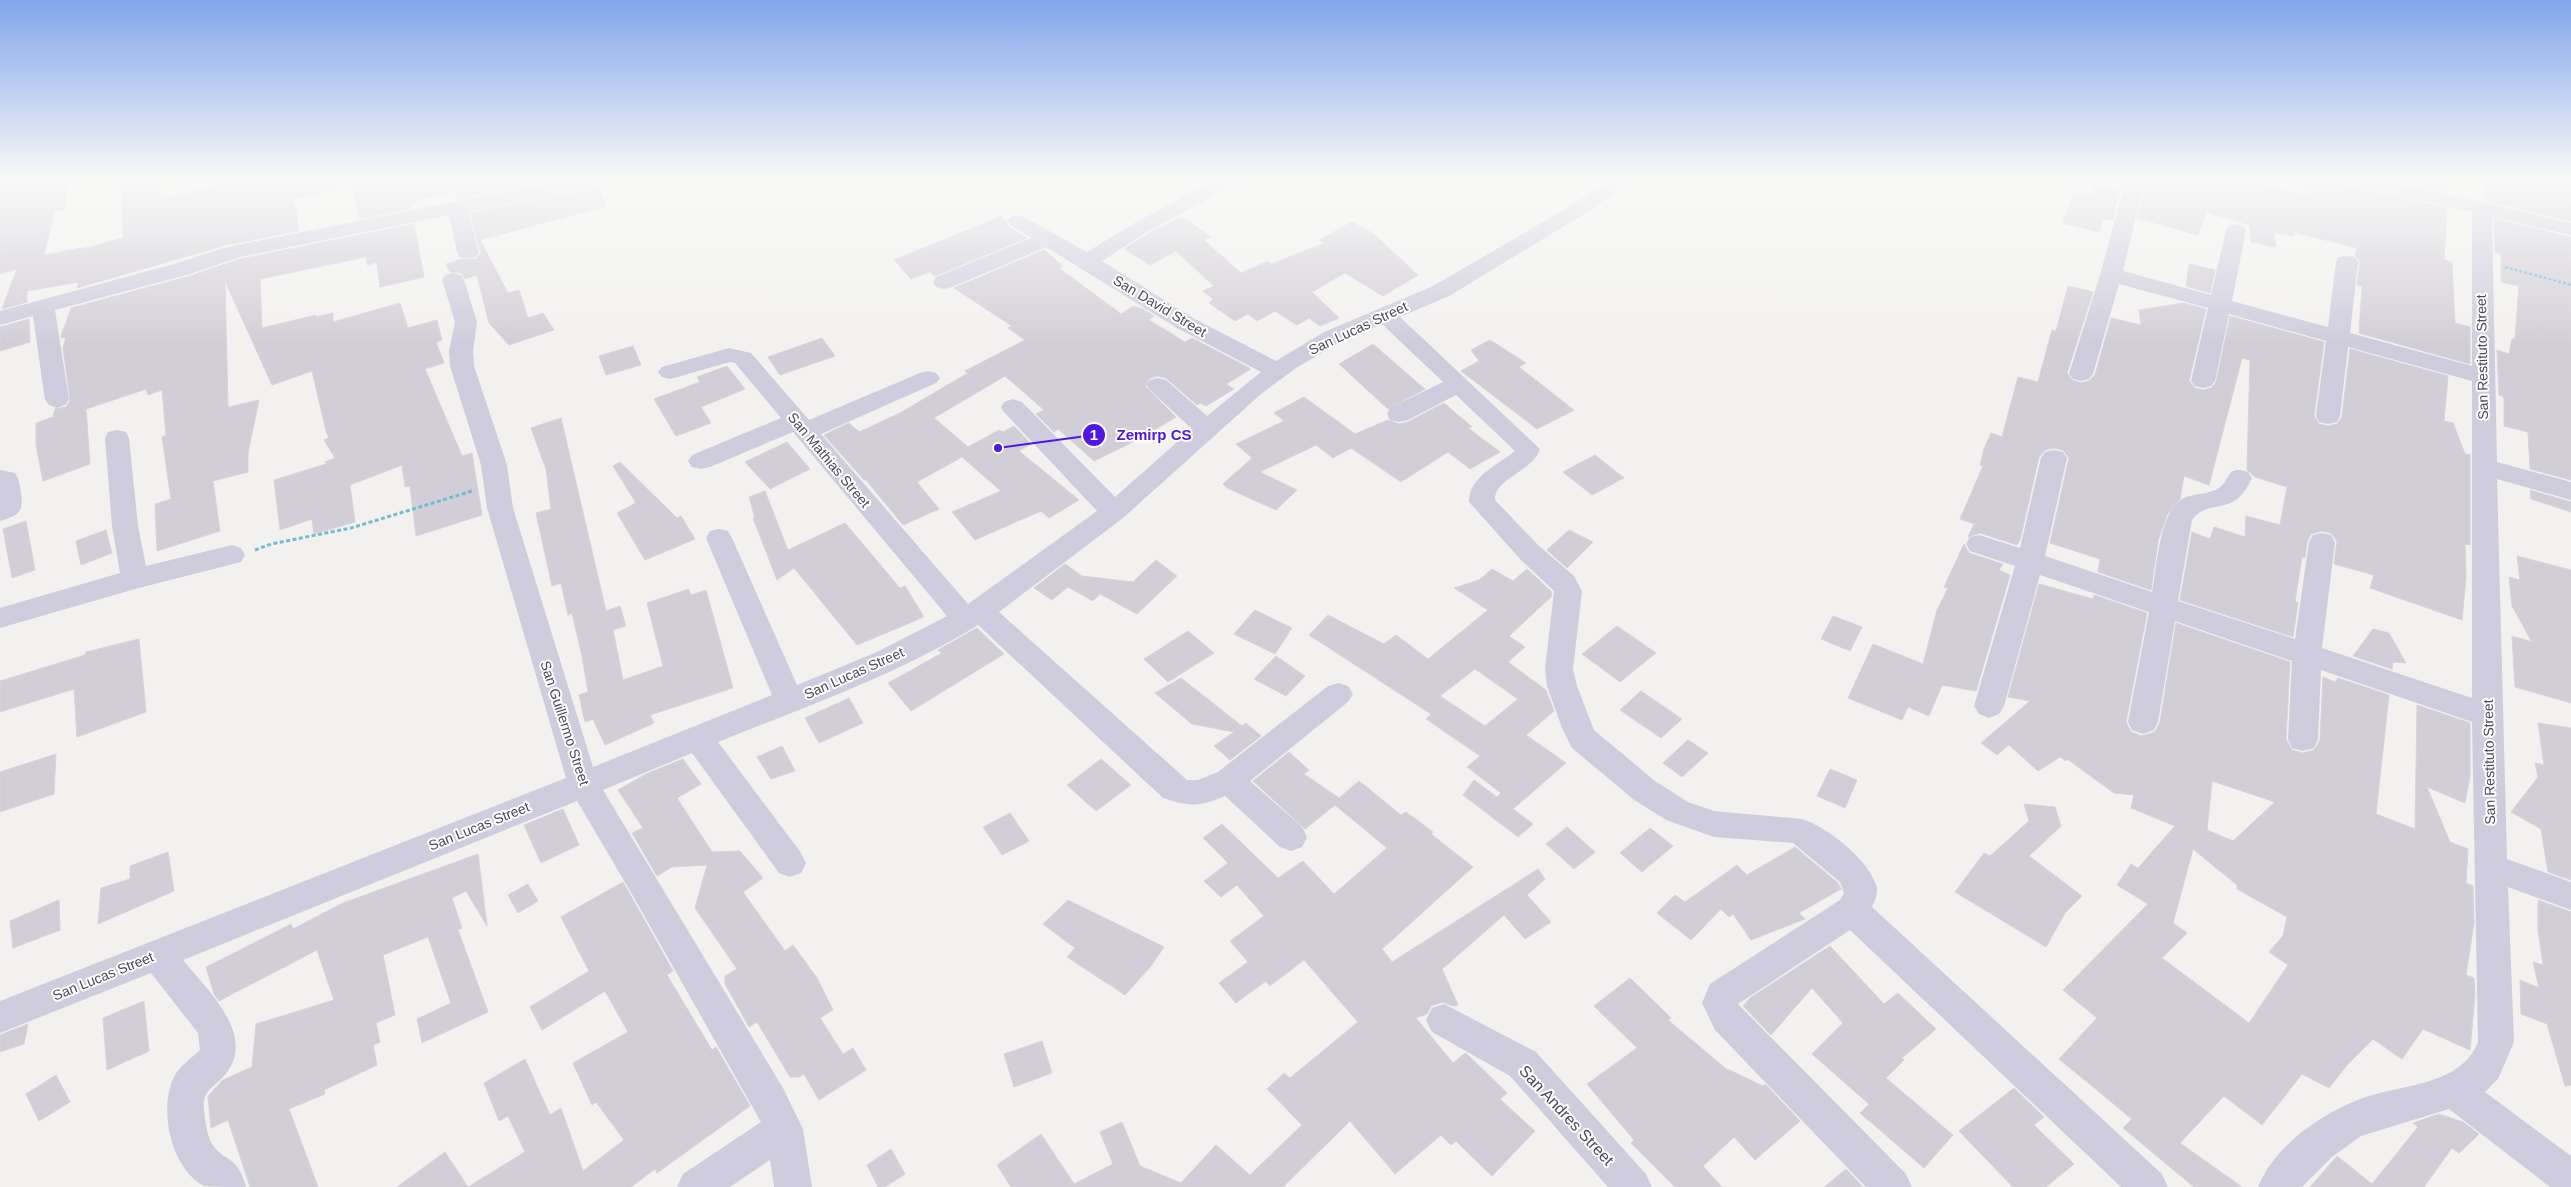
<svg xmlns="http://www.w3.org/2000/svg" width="2571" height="1187" font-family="Helvetica,sans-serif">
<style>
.building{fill:#d2ced7;stroke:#d7d3db;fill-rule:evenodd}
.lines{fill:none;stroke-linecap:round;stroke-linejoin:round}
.path-far1{stroke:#74bbcf;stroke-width:2.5;stroke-dasharray:3 2;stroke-linecap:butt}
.path{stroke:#74bbcf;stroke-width:3;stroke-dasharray:4 2.5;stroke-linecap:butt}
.minor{fill:#cfccdd;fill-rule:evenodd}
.labels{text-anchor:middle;stroke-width:4;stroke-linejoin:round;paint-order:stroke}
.street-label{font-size:14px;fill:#4b475e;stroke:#fff}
.near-street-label{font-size:16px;fill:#4b475e;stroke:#fff}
.leader{fill:none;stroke:#5015e7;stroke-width:2}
.callout-dot{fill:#5015e7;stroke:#fff;stroke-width:2}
.mark-label{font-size:15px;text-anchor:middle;font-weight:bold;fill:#fff}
.callout-label{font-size:15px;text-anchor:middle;font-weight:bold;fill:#5015e7;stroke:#fff;stroke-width:4;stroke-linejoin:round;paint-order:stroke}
</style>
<rect width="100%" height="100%" fill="#f2f1f0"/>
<path class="building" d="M0,179H66L65,209L55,211L44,255L94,246L123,238L122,179H160L161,199L216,186L218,179H341L342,188L294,199L299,231L226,245L77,288L79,282L27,291V302L2,309L17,269L0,274Z
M351,179H558L458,199L456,191L422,199L409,205L410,209L360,219Z
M2117,179H2124L2119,196V191L2113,220L2103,218L2099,232L2063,223L2074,191L2090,195L2093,184L2119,191Z
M2144,179H2241L2308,195L2304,179H2342L2347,185L2447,208L2444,260L2452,262L2455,323L2470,327V364L2359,333L2362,286L2357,285L2360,262L2355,255L2357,248L2293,232L2294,236L2274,232L2276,247L2251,242L2250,225L2206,212L2198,235L2137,218L2146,182Z
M2390,179H2448V192Z
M2482,179H2571V221L2486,201Z
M598,187L606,206L480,240L508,293L519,290L528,318L543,313L554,330L509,345L489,323L477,275L465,279L461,273L450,272L446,264L462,259H476L481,253L470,213Z
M1002,216L1009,227L1027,238L935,276L929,272L911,279L894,260Z
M1182,217L1211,237L1204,240L1241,273L1268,261L1271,264L1325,243L1319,240L1352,222L1374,234L1418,275L1383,296L1345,273L1312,292L1339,318L1320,326L1309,318L1297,325L1275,311L1257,321L1248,314L1235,321L1209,303L1213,299L1203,291L1214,286L1176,251L1150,265L1124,249L1154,230Z
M2494,219L2571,237V480L2530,469L2528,432L2504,426V397L2499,395L2497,350L2509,354L2512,339H2515L2519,286L2501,282V254L2495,252Z
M414,224L424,277L380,287L377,262L367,265L366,257L260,279L262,328L316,315V317L333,313V322L400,303L408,328L437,320L442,340L436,342L444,363L425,369L462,456L472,453L482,515L416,536L410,486L405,487L402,465L350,485L355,522L314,534L312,519L280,530L274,480L326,464L325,462L335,458L324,440L329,438L326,431L312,371L272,385L225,281L228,407L259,400L248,453V472L213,481L220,531L157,551L155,504L171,499L162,437L166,435L162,390L148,395L146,389L86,409L90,464L43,481L36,445V423L53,417L55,409L66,407L70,401L63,348L66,337L61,338V336L71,308L190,276L240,259Z
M1044,250L1063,266L1059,268L1121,314L1133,306L1143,309L1154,316L1149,320L1185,342L1192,338L1251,369L1226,384L1234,389L1206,406L1200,403L1197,405L1166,378L1158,376L1150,378L1145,386L1176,417L1139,439L1094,461L1058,429L1054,432L1036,414L1044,410L1005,376L934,418L968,447L999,430L1003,432L1014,426L1031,444L1019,451L1079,500L1049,518L1041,511L975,540L952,512L1001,491L962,457L917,482L939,509L903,525L866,480H864L824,435L849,423L859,432L900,413L968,373L965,371L1025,340L1008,328L1012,326L954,288Z
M2189,264L2215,270L2210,293L2186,286Z
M2068,286L2093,292L2067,373L2072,380L2081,383L2089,381L2095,375L2111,318L2141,325L2139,310L2183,303L2206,309L2189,381L2195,388L2203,390L2211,388L2216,382L2230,316L2324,342L2314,416L2319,424L2328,426L2337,424L2342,417L2350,349L2448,376L2444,421L2453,423L2465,454L2470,455V545L2465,544L2466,577L2462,620L2370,588L2374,575L2334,564L2337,541L2331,533L2322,531L2311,534L2307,542L2305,558L2302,557L2295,601L2298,603L2293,637L2180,600L2192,532L2210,539L2214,527L2245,537L2246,516L2280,525L2287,487L2255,477L2247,470L2250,360L2242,358L2209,485L2184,476L2180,499L2167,515L2158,541L2151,590L2098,572L2100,559L2050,543L2069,458L2063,450L2054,448L2045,450L2039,457L2020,540L2017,545L1980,533L1968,537L1974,524L1960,519L1983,466L1980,465L1984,449L1991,433L2002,437L2018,377L2038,382L2052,330L2056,331Z
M29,319L30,342L0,351V327Z
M822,338L835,356L780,375L768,357Z
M1490,340L1526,363L1519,367L1574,410L1537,429L1461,371L1479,361L1471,350Z
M1373,344L1425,389L1388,409L1339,364Z
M633,346L641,365L606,375L599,356Z
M727,366L745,389L701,407L711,423L676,436L654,399L700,382L697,377Z
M1304,397L1355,434L1388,420L1399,424L1408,422L1444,403L1472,427L1468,428L1500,452L1470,469L1448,452L1401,482L1351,448L1333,458L1316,445L1260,472L1297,490L1276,510L1227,488L1223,484L1252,458L1236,444L1284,421L1274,413Z
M561,418L606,611L620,606L626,626L613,630L623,680L663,666L647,603L689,589L691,595L706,590L733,688L650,715L654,723L605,745L593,719L585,722L579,695L588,692L582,656L572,613L568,615L561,583L552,586L536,513L551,509L546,469L531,428Z
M787,442L810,469L770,489L745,462Z
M1595,455L1624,478L1592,495L1563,472Z
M620,462L677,518L681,516L695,539L645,560L617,513L636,503L613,466Z
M2530,490L2571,502V512L2531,499Z
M765,491L788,550L845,523L900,588L905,586L924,617L857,645L794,568L777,580L753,518H755L749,497Z
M26,521L35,570L12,578L3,529Z
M106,530L112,553L81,565L76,541Z
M1569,530L1593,542L1567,568L1547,550Z
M1964,544L1969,553L2003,564L1999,570L2010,575L1976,691L1942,685L1929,716L1908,707L1902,720L1848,698L1873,644L1923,664L1937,610L1948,588L1944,587Z
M2517,556L2571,570V703L2515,687L2512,636L2532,642L2512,606L2509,577L2520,580Z
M1156,560L1177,576L1137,614L1100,594L1093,601L1068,587L1052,600L1034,588L1065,564L1082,576L1133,582Z
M1492,569L1513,581L1527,569L1552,592L1551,597L1509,636L1525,647L1508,662L1546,690L1554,711L1526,735L1566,763L1513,809L1533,824L1518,837L1463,795L1474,780L1497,797L1501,793L1467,767L1480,756L1426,719L1431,714L1309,635L1328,615L1384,644L1396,635L1428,659L1488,610L1454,588L1479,580ZM1475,669L1518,699L1485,726L1440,696Z
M2039,584L2093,599L2094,595L2147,613L2126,722L2131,732L2142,736L2155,732L2160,722L2176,623L2290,662L2286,739L2292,750L2303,753L2314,750L2320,740L2323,677L2335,682L2338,678L2389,695L2376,814L2415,829L2417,705L2470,723V776L2465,803L2427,787L2450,842L2468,849L2466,883L2473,886L2474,923L2466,975L2474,978L2475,995L2470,1050L2423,1029L2402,1059L2373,1039L2347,1065L2329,1088L2302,1074L2262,1125L2224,1096L2180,1143L2242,1187H2194L2123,1128L2132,1119L2059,1059L2097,1018L2063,990L2148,904L2117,885L2131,864L2138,868L2175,826L2131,808L2134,795L2114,793L2067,759L2066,761L2060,757L2038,771L2009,745L1997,755L1981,743L2030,701L2008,697ZM2212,781L2275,802L2233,841L2207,830ZM2193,849L2237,885V889L2287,917L2283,936L2269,952L2288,965L2249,1023L2162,958L2187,933L2173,923Z
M1255,610L1292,628L1275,654L1234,634Z
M1833,616L1862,627L1850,651L1821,639Z
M1617,626L1656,653L1620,682L1582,654Z
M977,628L1004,654L911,711L888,683L942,653L938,650Z
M2373,629L2389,633L2406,663L2393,662L2392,669L2353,656Z
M1188,631L1214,653L1168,682L1144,659Z
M139,639L146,712L77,737L74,689L0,712V681L85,655L86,652Z
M1276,656L1305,676L1286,696L1254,679Z
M1181,678L1242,726L1246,723L1261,736L1230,760L1214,746L1234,732L1192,724L1155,693Z
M1641,691L1682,719L1661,738L1620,710Z
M849,698L863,723L819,743L805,718Z
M2538,723L2571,728V880L2548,872L2541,829L2511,812L2538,777L2535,763L2544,765Z
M1688,740L1708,753L1682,777L1663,763Z
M782,746L795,771L771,779L757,757Z
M1289,752L1309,770L1304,774L1339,798L1359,781L1401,815L1406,812L1433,832L1431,834L1473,867L1382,949L1392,962L1538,869L1545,879L1527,895L1551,922L1525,939L1504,915L1442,969L1458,1005L1453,1006L1443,1002L1431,1006L1427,1014L1416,1018L1453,1063L1465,1053L1467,1054L1507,1093L1500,1099L1535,1131L1492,1176L1456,1141L1451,1145L1441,1135L1395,1174L1350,1121L1283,1187H1011L997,1165L1041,1134L1074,1184L1113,1164L1100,1132L1122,1122L1140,1166L1181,1183L1216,1145L1250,1175L1302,1125L1267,1089L1284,1073L1290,1078L1358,1022L1304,960L1270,986L1266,981L1236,1003L1219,983L1248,962L1230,941L1264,916L1237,885L1221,897L1204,881L1228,863L1203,838L1222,824L1278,878L1303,861L1334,894L1387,848L1335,805L1305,829L1253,781Z
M56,754L54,794L0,812V772Z
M683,759L701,784L677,798L712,852L740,851L763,878L743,892L785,951L793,945L817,978L833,1010L820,1018L843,1054L853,1048L866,1070L819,1100L804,1074L799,1077H790L757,1022L749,1027L725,984V976L737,969L695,908L707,865L672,867L657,876L632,833L643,828L618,790L646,774Z
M1101,759L1131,785L1096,811L1067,785Z
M1830,769L1857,780L1845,808L1817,796Z
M2024,804L2055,807L2061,826L2029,856L2082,896L2065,913L2046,947L1955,892L1984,853L1990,856L2029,821Z
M563,809L579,845L541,863L524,825Z
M1010,813L1029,841L1002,855L983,827Z
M1567,827L1595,852L1574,869L1546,844Z
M1650,828L1673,846L1642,872L1620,853Z
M1795,847L1838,883L1841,889L1799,913L1805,919L1751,940L1733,914L1729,917L1721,909L1691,940L1657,913L1675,895L1685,902L1737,865L1747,875Z
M168,852L174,891L98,924L101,888L130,879V866Z
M478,854L487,926L466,891L452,898L462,928L458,930L488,1012L422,1043L417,1019L451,1003L428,937L383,955L395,1015L376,1023L380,1042L373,1045L377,1065L324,1090L325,1094L289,1109L318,1187H250L228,1120L211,1128L208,1096L223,1080L252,1067L256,1024L334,1000L317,950L219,1001L214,994L206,967L291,924L293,929L343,903Z
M623,882L673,971L667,975L712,1050L716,1047L750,1106L657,1173L655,1169L631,1187H397L445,1152L468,1187L525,1152L508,1116L499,1121L484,1083L525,1059L550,1115L561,1108L583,1171L624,1140L596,1102L592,1105L573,1063L628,1032L605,991L542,1030L530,1007L589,971L561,917Z
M528,884L538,901L518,913L508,895Z
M59,900L60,930L13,948L10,921Z
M1068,900L1164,947L1151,966L1125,995L1067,957L1075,948L1043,924Z
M2538,900L2571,912V1085L2565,1086L2547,1024L2521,1014L2520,980L2539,988L2533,962L2543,965L2538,930Z
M1830,946L1884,1004L1898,993L1936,1029L1902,1058L1904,1060L1886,1078L1953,1135L1924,1168L1860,1113L1869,1104L1812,1054L1843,1023L1812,988L1771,1035L1743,1006L1750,998Z
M1630,978L1671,1018L1668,1020L1725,1068L1763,1086L1765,1084L1800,1121L1755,1160L1734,1137L1703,1166L1722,1187H1675L1631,1143L1634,1140L1587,1084L1637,1048L1594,1006Z
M144,1001L149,1051L107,1070L103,1018Z
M28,1024L24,1044L0,1052V1035Z
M1042,1041L1052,1073L1014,1087L1004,1054Z
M56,1075L70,1102L39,1121L26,1094Z
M2014,1088L2044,1117L2034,1125L2074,1164L2046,1187H2013L1959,1131Z
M2439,1114L2463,1122L2479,1134L2459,1153L2452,1148L2424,1187H2310L2337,1156L2372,1184L2418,1127L2413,1123Z
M891,1149L905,1174L885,1187H878L867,1165Z
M1846,1169L1863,1187H1824Z"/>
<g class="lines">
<path class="path-far1" d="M2545,179L2571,186
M2505,267L2571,285"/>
<path class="path" d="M255,550L271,544L351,528L472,491"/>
<path class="minor" d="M569,179H610L607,183L600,185L468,212L479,252L476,257L468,258L460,257L457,252L449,215L240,257L190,274L55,310L69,400L65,405L57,408L49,405L45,400L33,316L0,325V311L174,264L227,247Z
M1215,179H1240L1237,183L1147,232L1102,261L1193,318L1276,361L1324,332L1433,286L1572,205L1610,179H1634L1586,213L1449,296L1400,317L1540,449C1534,471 1494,478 1495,500L1539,546L1574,576L1582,591L1573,669L1577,686L1594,730L1655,781L1688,802L1714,811L1802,819C1827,827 1868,859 1876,885C1879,893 1875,900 1872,907L2162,1174L2168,1187H2121L1850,930L1738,1004L1906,1174L1912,1187H1866L1715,1030L1702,1003L1710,984L1840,900L1844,893L1840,882L1793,843L1714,837L1666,820L1633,799L1572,748L1562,728L1547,686L1545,669L1554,591L1521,560L1469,502C1469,476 1498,465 1515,451L1456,395L1408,420L1399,422L1390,420L1387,414L1390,408L1443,382L1382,324L1340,342L1296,368L1261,394L1123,518L999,612L1187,780H1198L1218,772L1328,686L1338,683L1348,686L1353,694L1348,702L1250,781L1302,827L1307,837L1302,847L1291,851L1280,847L1225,796C1199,807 1190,807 1163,798L978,625C897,675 805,707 718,742L801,853L806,863L801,873L790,877L779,873L692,753L603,790L783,1088L803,1129L812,1187H774L770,1160L730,1187H677L683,1174L761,1122L629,889L577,801L183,960C207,990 260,1037 223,1077C211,1089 202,1092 204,1110C205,1121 207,1135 212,1144C225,1163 238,1155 246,1187C235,1187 214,1187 204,1186C171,1169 158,1109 174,1077C180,1065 191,1059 200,1050L198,1033L151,973L0,1033V1001L566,778L487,508L481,465L450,366L449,351L455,322L442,280L445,275L453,273L461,275L464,280L477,322L473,351L474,366L507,465L513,508L593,767L772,695L706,538L710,531L719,529L728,531L732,538L797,685L877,652L947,616L793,432L710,467L701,469L692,467L688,461L692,455L781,418L735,363L730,362L670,379L662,377L658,372L662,367L729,348L751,353L809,420L920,373L928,371L936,373L940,378L936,383L821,434L968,604L1097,511L1004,412L1001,407L1004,402L1013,399L1022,402L1115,497L1192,429L1150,390L1146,385L1150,380L1158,378L1166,380L1207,416L1261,372L1177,328L1046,247L952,287L944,289L936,287L933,282L936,277L1031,238L1010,225L1007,221L1010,217L1017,215L1024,217L1087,252L1133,224Z
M2126,179H2142L2144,182L2123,271L2211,295L2226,230L2229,226L2236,224L2243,226L2246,230L2232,301L2328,327L2336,262L2339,257L2347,256L2355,257L2358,262L2350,333L2472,366V212L2347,183L2344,179H2381L2571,223V235L2492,217L2497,462L2571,482V500L2497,479L2507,859L2571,882V910L2508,887L2514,1042L2498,1079L2485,1092L2571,1156V1187H2550L2449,1109L2361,1136L2332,1157L2302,1187H2258C2275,1145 2322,1113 2363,1098C2402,1084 2461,1086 2478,1042L2472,722L2321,670L2318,739L2314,748L2303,751L2292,748L2288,739L2292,661L2175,621L2158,722L2154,730L2143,734L2132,730L2128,722L2149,612L2040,575L2004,706L1999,714L1989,718L1979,714L1974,706L2015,566L1970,551L1966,544L1970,537L1979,535L2020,548L2041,458L2045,452L2054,450L2063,452L2067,458L2045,556L2152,592C2157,567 2159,513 2182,499C2193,493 2209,495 2219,488C2232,479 2225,465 2248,472L2252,478C2233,520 2210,496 2192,520L2178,601L2295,639L2309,542L2313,535L2322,533L2331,535L2335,542L2322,648L2472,698V381L2348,347L2340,416L2337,422L2328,424L2319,422L2316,416L2326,341L2229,314L2215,381L2211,386L2203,388L2195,386L2191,381L2208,308L2119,284L2093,374L2089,379L2081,381L2073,379L2069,374L2100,275Z
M117,430L126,432L129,438L138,526L146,566L232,545L241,548L245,555L241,562L135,589L0,628V608L120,573L112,526L105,438L108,432Z
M0,470L15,473C19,479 20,485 21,493C24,512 18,516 0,521Z
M1444,1004L1536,1052L1646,1174L1652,1187H1608L1510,1076L1432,1032L1426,1020L1432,1008Z"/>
</g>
<linearGradient id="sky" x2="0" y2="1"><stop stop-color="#82a6ea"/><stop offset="0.52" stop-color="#f9f9f8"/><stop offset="1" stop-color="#f9f9f8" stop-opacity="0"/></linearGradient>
<rect width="2571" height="345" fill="url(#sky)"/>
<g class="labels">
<g class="street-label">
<text transform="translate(1160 306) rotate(31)" y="5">San David Street</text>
<text transform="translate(1358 328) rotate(-25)" y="5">San Lucas Street</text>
<text transform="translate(2482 357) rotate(-91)" y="5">San Restituto Street</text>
<text transform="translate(829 460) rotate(50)" y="5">San Mathias Street</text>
<text transform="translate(854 673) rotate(-24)" y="5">San Lucas Street</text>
<text transform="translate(565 723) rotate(72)" y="5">San Guillermo Street</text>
<text transform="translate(2489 762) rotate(-91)" y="5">San Restituto Street</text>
<text transform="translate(479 826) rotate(-22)" y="5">San Lucas Street</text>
<text transform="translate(103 976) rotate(-22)" y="5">San Lucas Street</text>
</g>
<g class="near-street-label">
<text transform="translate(1567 1115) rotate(47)" y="6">San Andres Street</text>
</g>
</g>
<path class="leader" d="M998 448L1094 435"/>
<g class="callout-dot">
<circle cx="998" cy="448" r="5"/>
<circle cx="1094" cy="435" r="12"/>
</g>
<g class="mark-label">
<text x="1094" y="440">1</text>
</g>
<g class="callout-label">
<text x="1154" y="440">Zemirp CS</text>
</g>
</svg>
